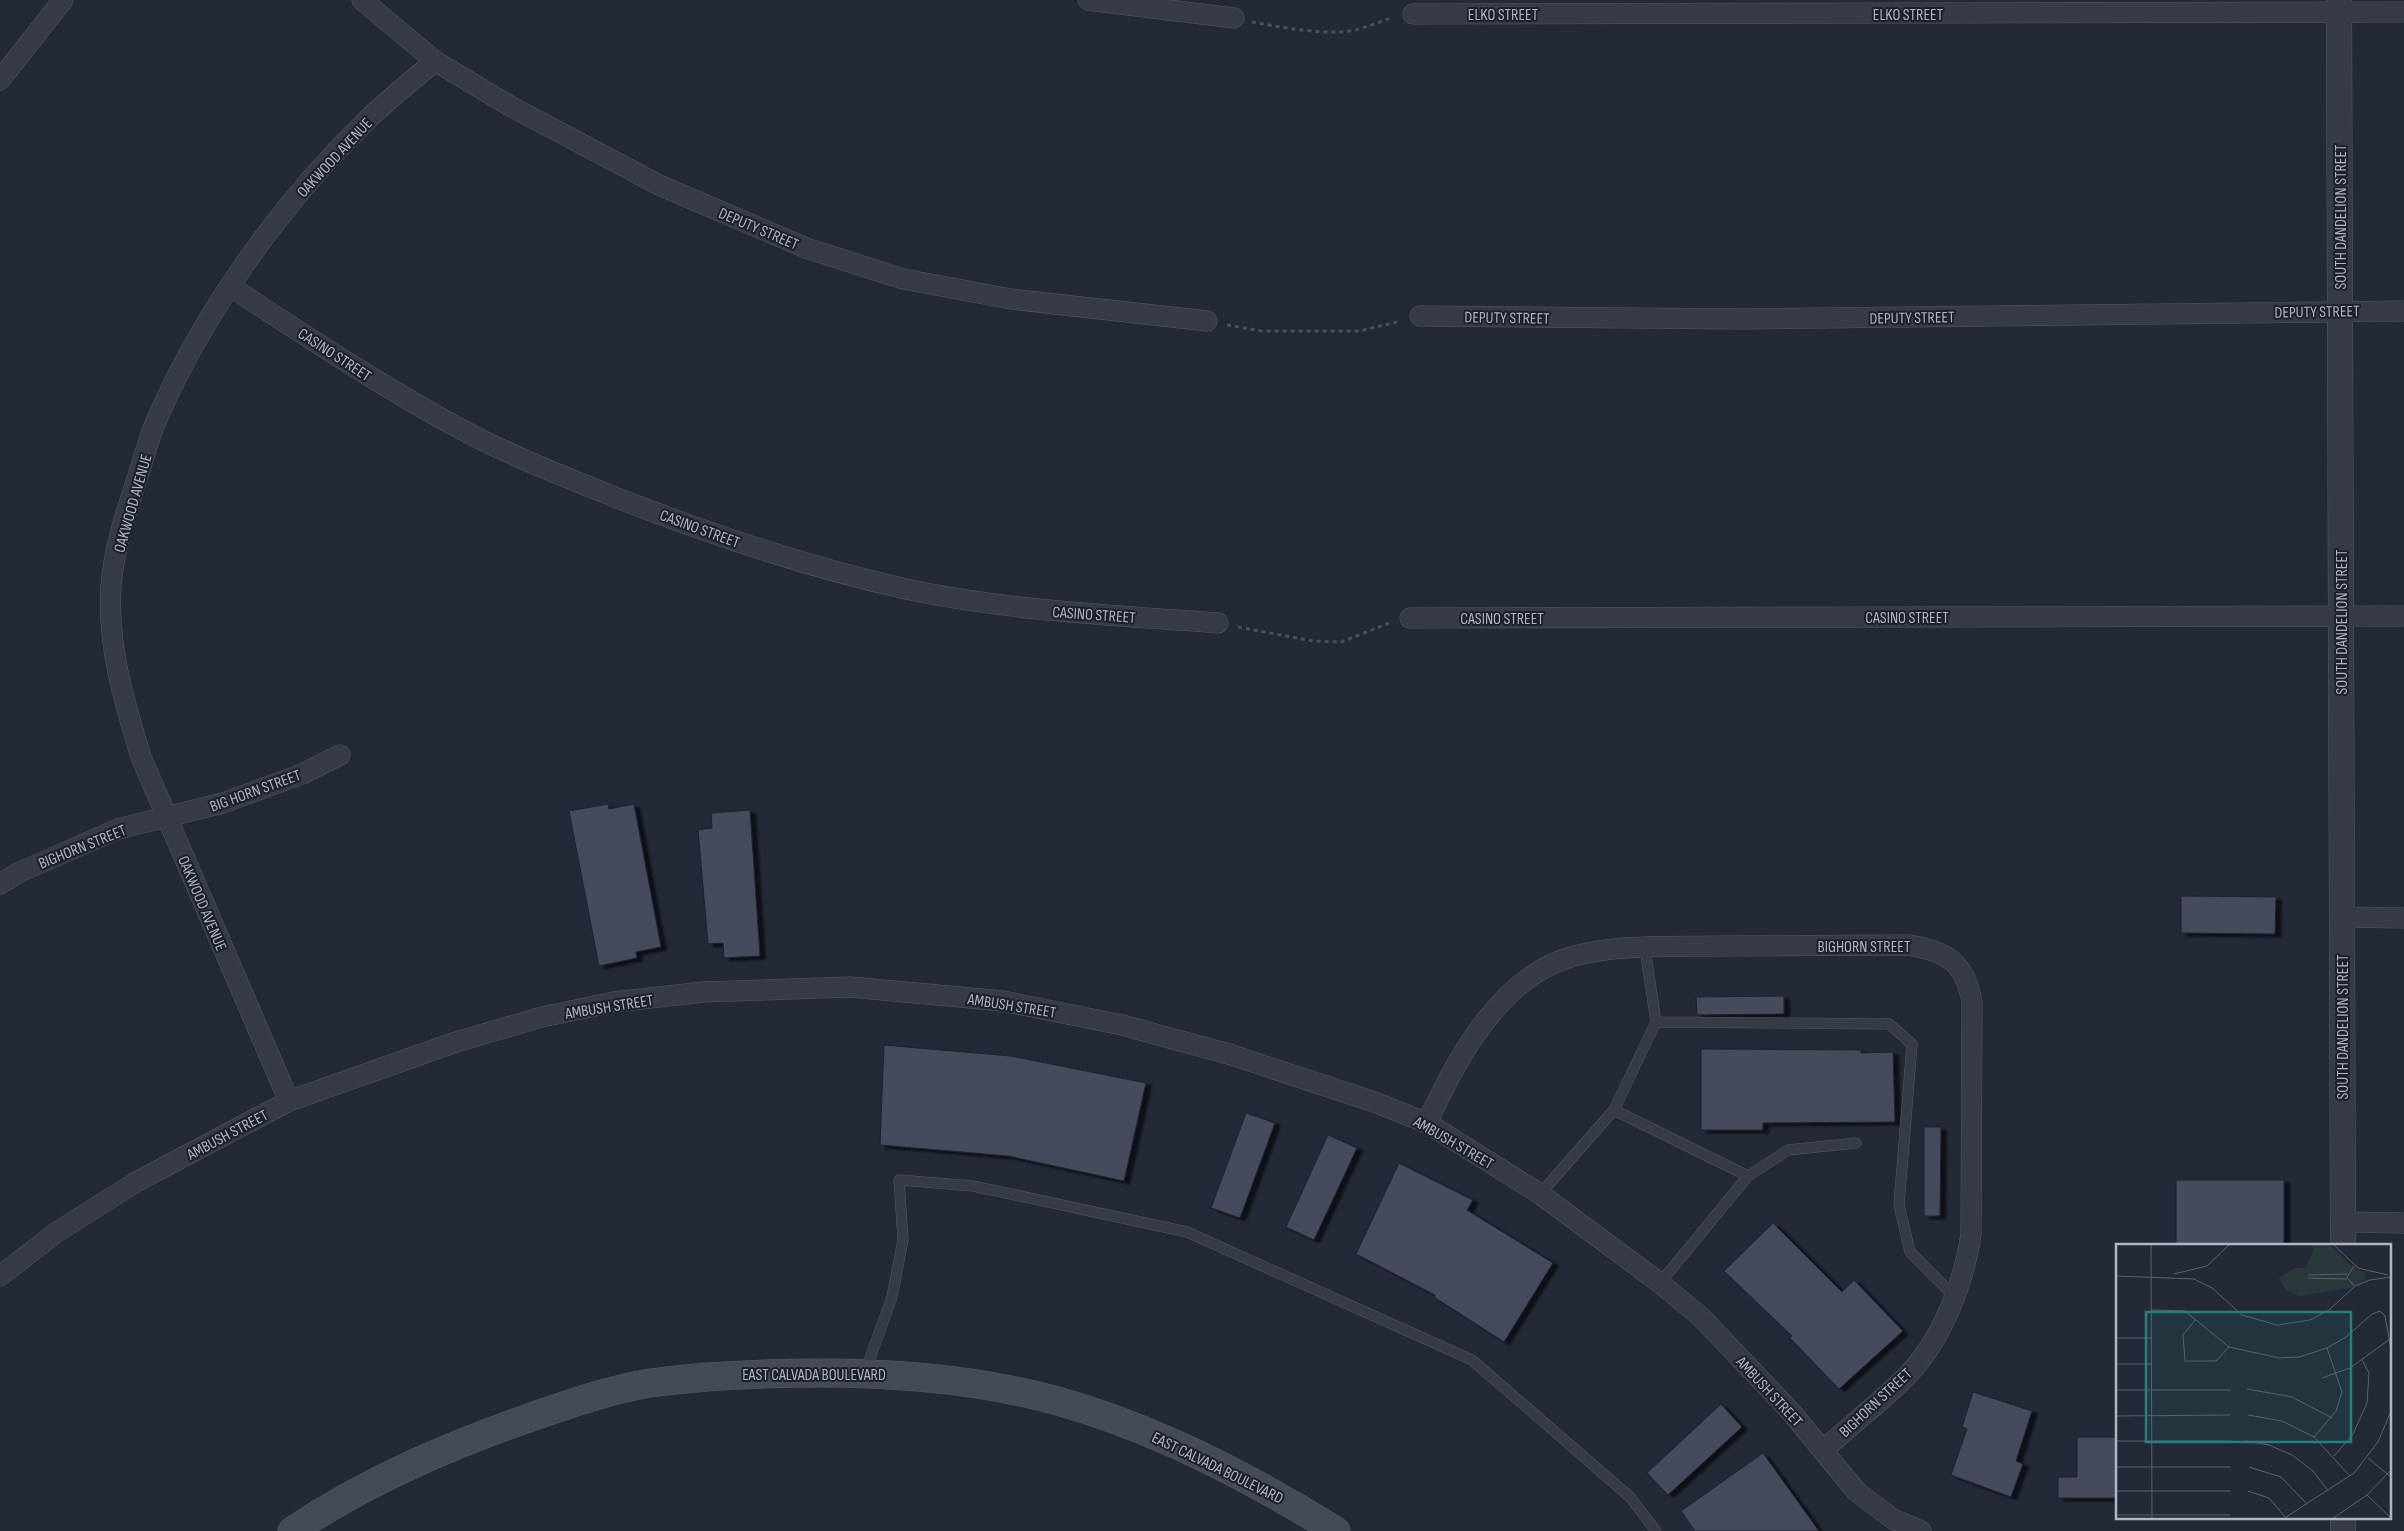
<svg xmlns="http://www.w3.org/2000/svg" width="2404" height="1531" font-family="'Sofia Sans Condensed',sans-serif">
<style>
.building{fill:#444b5b;stroke:#1e222e;filter:url(#shadow)}
.lines{fill:none;stroke-linecap:round;stroke-linejoin:round}
.service-casing{stroke:#545965;stroke-width:11}
.minor-casing{stroke:#545965;stroke-width:21}
.tertiary-casing{stroke:#545965;stroke-width:26}
.secondary-casing{stroke:#545965;stroke-width:29}
.path{stroke:#465459;stroke-width:3;stroke-dasharray:4 4;stroke-linecap:butt}
.service{stroke:#363b47;stroke-width:10}
.minor{stroke:#363b47;stroke-width:20}
.tertiary{stroke:#363b47;stroke-width:25}
.secondary{stroke:#454a59;stroke-width:28}
.labels{text-anchor:middle;stroke-width:4;stroke-linejoin:round;paint-order:stroke}
.street-label{font-size:16px;fill:#b1b6c3;stroke:#1c202b}
.inset-road{fill:none;stroke:#5c616e;stroke-width:1}
.view{fill:#27807b;fill-opacity:0.15;stroke:#27807b;stroke-width:2.5}
.inset-edge{fill:none;stroke:#b1b6c3;stroke-width:2.5}
</style>
<defs>
<filter id="shadow"><feDropShadow dx="5.5" dy="3" stdDeviation="1" flood-color="#0009"/></filter>
</defs>
<rect width="100%" height="100%" fill="#232936"/>
<path class="building" d="M608,804L609,809L634,804L661,947L636,952L637,958L599,966L569,811Z
M750,810L760,956L724,958L723,943L708,944L698,830L712,828L711,813Z
M2181,896L2276,897L2275,934L2181,933Z
M1784,996V1014L1697,1015L1696,997Z
M884,1045L1011,1056L1146,1083L1124,1181L1008,1156L880,1145Z
M1701,1049L1861,1050V1053L1893,1052L1895,1122L1763,1123V1130H1701Z
M1246,1113L1275,1123L1240,1218L1211,1208Z
M1924,1127H1941L1940,1216H1924Z
M1328,1135L1357,1148L1314,1240L1286,1227Z
M1399,1163L1473,1200L1467,1210L1553,1263L1504,1342L1434,1297L1435,1295L1356,1254Z
M2176,1180H2284V1245H2176Z
M1773,1223L1842,1292L1854,1280L1903,1331L1839,1389L1790,1338L1792,1336L1724,1271Z
M1973,1392L2032,1411L2016,1461L2023,1464L2011,1497L1951,1475L1967,1429L1962,1427Z
M1721,1404L1742,1427L1668,1495L1647,1473Z
M2077,1437H2118V1498H2058V1477H2077Z
M1763,1453L1819,1531H1695L1681,1511Z"/>
<g class="lines">
<defs>
<path id="service" d="M1645,948L1656,1022L1889,1024L1912,1044L1899,1205L1910,1252L1955,1297
M1614,1110L1656,1022
M1540,1194L1614,1110L1748,1176
M1660,1283L1748,1176L1788,1150L1856,1143
M865,1372L892,1297L903,1240L899,1180L973,1186L1187,1232L1472,1360L1630,1497L1656,1531"/>
<path id="minor" d="M362,0L435,61L510,106L659,185L806,248L903,279L1011,299L1207,321
M1088,0L1234,18
M1413,14L2404,12
M0,80L63,0
M231,287C305,335 379,385 457,427C508,455 563,476 617,498C712,535 807,567 906,589C1009,611 1114,615 1218,623
M1420,316L1744,319L2404,311
M1410,618L2404,616
M0,884L20,872L118,829L223,803L302,774L340,755
M2341,917L2404,918
M289,1101L141,757C124,701 107,645 111,586C114,548 126,512 138,476C144,457 149,437 157,419C204,311 281,204 365,122C387,100 412,81 435,61
M1427,1123C1453,1066 1491,994 1550,965C1597,942 1671,947 1722,946C1784,946 1846,945 1908,945C1948,951 1965,963 1972,1002L1971,1235C1963,1286 1941,1342 1904,1379C1878,1404 1850,1426 1823,1450
M2343,1222L2404,1223
M0,1276L57,1232L136,1182L289,1101L456,1042L542,1017L614,1002L704,992L850,987L1003,1001L1122,1025L1232,1055L1377,1103L1427,1123L1540,1194L1660,1283L1701,1317L1792,1413L1856,1491L1893,1519L1921,1531"/>
<path id="tertiary" d="M2339,0L2343,1245
M2343,1517V1531"/>
<path id="secondary" d="M292,1531C370,1479 455,1443 543,1413C578,1401 614,1389 650,1383C708,1375 765,1373 822,1373C900,1373 979,1380 1054,1400C1155,1428 1247,1476 1336,1531"/>
</defs>
<use href="#service" class="service-casing"/>
<use href="#minor" class="minor-casing"/>
<use href="#tertiary" class="tertiary-casing"/>
<use href="#secondary" class="secondary-casing"/>
<path class="path" d="M1252,22C1280,27 1312,33 1341,32C1358,31 1377,23 1393,17
M1227,325L1262,331H1359L1401,321
M1238,627L1313,641L1341,642L1392,622"/>
<use href="#service" class="service"/>
<use href="#minor" class="minor"/>
<use href="#tertiary" class="tertiary"/>
<use href="#secondary" class="secondary"/>
</g>
<g class="labels">
<g class="street-label">
<text x="1503" y="20">ELKO STREET</text>
<text x="1908" y="20">ELKO STREET</text>
<text transform="translate(334 157) rotate(-47)" y="6">OAKWOOD AVENUE</text>
<text transform="translate(2340 217) rotate(-90)" y="6">SOUTH DANDELION STREET</text>
<text transform="translate(759 228) rotate(23)" y="6">DEPUTY STREET</text>
<text transform="translate(2317 311) rotate(-1)" y="6">DEPUTY STREET</text>
<text transform="translate(1507 317) rotate(1)" y="6">DEPUTY STREET</text>
<text transform="translate(1912 317) rotate(-1)" y="6">DEPUTY STREET</text>
<text transform="translate(335 354) rotate(33)" y="6">CASINO STREET</text>
<text transform="translate(132 503) rotate(-74)" y="6">OAKWOOD AVENUE</text>
<text transform="translate(700 528) rotate(20)" y="6">CASINO STREET</text>
<text transform="translate(1094 614) rotate(4)" y="6">CASINO STREET</text>
<text x="1907" y="623">CASINO STREET</text>
<text x="1502" y="624">CASINO STREET</text>
<text transform="translate(2341 622) rotate(-90)" y="6">SOUTH DANDELION STREET</text>
<text transform="translate(255 790) rotate(-20)" y="6">BIG HORN STREET</text>
<text transform="translate(82 846) rotate(-22)" y="6">BIGHORN STREET</text>
<text transform="translate(203 903) rotate(67)" y="6">OAKWOOD AVENUE</text>
<text x="1864" y="952">BIGHORN STREET</text>
<text transform="translate(1012 1005) rotate(9)" y="6">AMBUSH STREET</text>
<text transform="translate(609 1006) rotate(-9)" y="6">AMBUSH STREET</text>
<text transform="translate(2342 1027) rotate(-90)" y="6">SOUTH DANDELION STREET</text>
<text transform="translate(227 1134) rotate(-28)" y="6">AMBUSH STREET</text>
<text transform="translate(1454 1142) rotate(30)" y="6">AMBUSH STREET</text>
<text x="814" y="1380">EAST CALVADA BOULEVARD</text>
<text transform="translate(1770 1391) rotate(47)" y="6">AMBUSH STREET</text>
<text transform="translate(1875 1402) rotate(-43)" y="6">BIGHORN STREET</text>
<text transform="translate(1218 1467) rotate(26)" y="6">EAST CALVADA BOULEVARD</text>
</g>
</g>
<g transform="translate(2116 1244)">
<rect width="275" height="275" fill="#232936"/>
<path d="M196,0H213L234,21L249,29V36L234,44L184,52L170,47L163,34L179,24H189L197,7Z" fill="#29393b"/>
<path class="inset-road" d="M35,0L36,275M217,0L242,24L272,31M238,22L231,33L238,42M58,30L91,22L114,0M192,31L231,30M0,32L78,35L96,44L126,71L161,81L194,76L213,66L239,42L254,36L275,33M192,34L231,35M35,66L69,67L113,103L163,114L183,113L211,104L230,93L256,70L264,67L269,72L275,106M80,75L67,91L69,117H100L113,103M0,94H35M0,120H35M206,134L234,124L274,95M131,145L176,153L216,174M0,146H115M132,171L166,177L198,193L234,232M0,172L114,171M198,193L220,167L226,148L211,104M0,197H115M130,197L153,201L176,211L197,227L212,247M218,212L237,190L251,159L253,129L246,116M252,214L275,233M0,223H115M133,223L165,233L191,260M0,247H115M132,247L153,254L169,273M251,251L275,274M0,271H114M167,275L238,229L262,198L275,167M216,275L251,251L275,226"/>
<path class="view" d="M30,68H235V198H30Z"/>
<rect width="275" height="275" class="inset-edge"/>
</g>
</svg>
